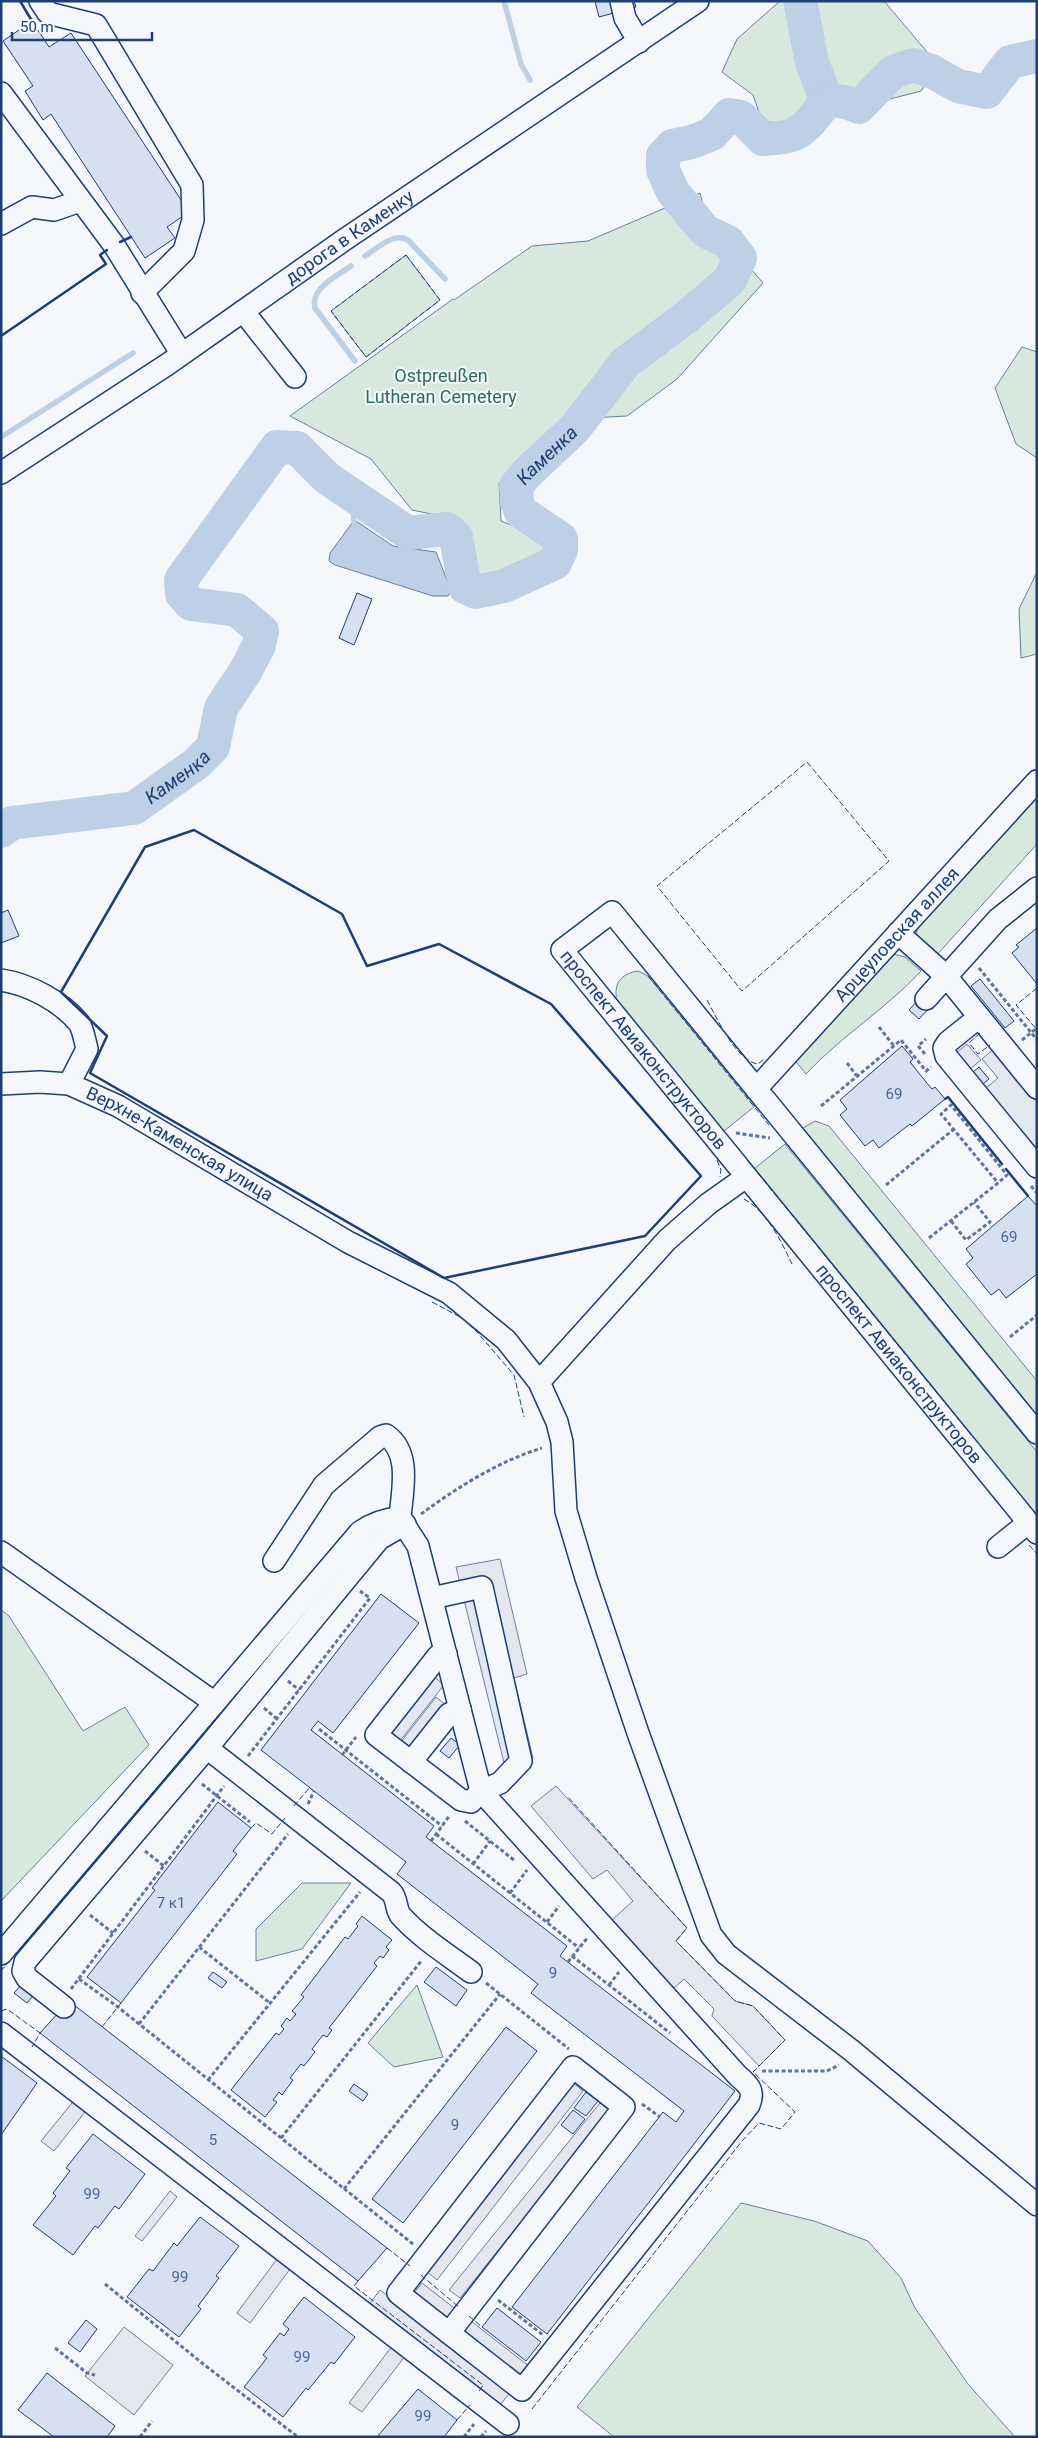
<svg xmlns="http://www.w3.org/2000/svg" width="1038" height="2438" font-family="Roboto,sans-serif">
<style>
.green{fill:#d7e8df;stroke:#687fa3}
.parking{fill:#e3e8f0;stroke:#687fa3}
.water{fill:#bed0e5;stroke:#687fa3}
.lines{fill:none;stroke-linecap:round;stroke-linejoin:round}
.stream{stroke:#bed0e5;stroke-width:5.5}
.river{stroke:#bed0e5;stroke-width:34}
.building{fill:#d5e0f0;stroke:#1d3f73}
.minor-casing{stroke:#1d3f73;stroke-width:24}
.path{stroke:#5e769c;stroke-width:3;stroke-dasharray:4 2.5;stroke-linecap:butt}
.minor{stroke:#f4f7fb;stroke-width:21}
.fence{stroke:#1d3f73;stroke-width:1;stroke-dasharray:6 2.5;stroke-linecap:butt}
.wall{stroke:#1d3f73;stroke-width:2.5}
.labels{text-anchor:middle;stroke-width:4;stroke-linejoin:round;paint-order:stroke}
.number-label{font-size:15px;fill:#4b6792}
.street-label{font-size:18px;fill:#1d3f73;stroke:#f4f7fb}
.park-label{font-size:18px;fill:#2c6c60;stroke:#f4f7fb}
.water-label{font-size:19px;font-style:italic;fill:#1d3f73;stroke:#f4f7fb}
</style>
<rect width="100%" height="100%" fill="#f4f7fb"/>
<path class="green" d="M780,1H884L938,65L921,91L793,124L762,121L753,95L722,72L737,39Z
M700,193L710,230L736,251L763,283L677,379L627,416L572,419L499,483L501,521L556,542L528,566L478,576L451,518L412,510L371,459L290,416L453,299L454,300L532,246L588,241Z
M406,255L440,300L366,357L331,311Z
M1022,347L1037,352V458L1016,444L995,388Z
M1037,572V654L1021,658L1019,609Z
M1037,794V844L935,957L916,937L918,924Z
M893,954L905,957L921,971C886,1009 841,1036 806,1074L793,1058Z
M638,971L648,976L755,1106L724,1131L617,1001C613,983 621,974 638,971Z
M815,1121L829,1126L1037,1381V1415L803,1128Z
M785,1144L1037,1452V1516L754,1169Z
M1,1610L9,1616L83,1731L125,1707L149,1745L1,1901Z
M302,1883H351L302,1949L256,1961V1929Z
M417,1985L443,2057L394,2067L368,2043Z
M741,2203L814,2221L868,2241L901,2278L915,2308L968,2384L1015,2437H614L577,2407Z"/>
<path class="parking" d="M967,1044L981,1060L969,1070L956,1053Z
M994,1049L1037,1102V1154L985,1089L998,1078L982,1059Z
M500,1559L527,1674L514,1678L533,1758L504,1763L456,1567Z
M433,1676L444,1685L399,1742L387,1733Z
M436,1697L447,1706L411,1751L400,1743Z
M556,1786L687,1928L676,1941L735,2001L753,2006L785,2040L759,2066L712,2016L714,2009L684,1979L673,1989L612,1920L633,1901L607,1870L593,1879L531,1806Z
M572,2082L583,2091L437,2280L426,2271Z
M76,2098L88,2108L54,2151L41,2141Z
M600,2103L610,2111L460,2298L449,2290Z
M170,2191L177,2197L142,2241L135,2236Z
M280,2255L293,2265L250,2323L237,2313Z
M422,2283L530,2367L501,2404L370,2303L380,2290L403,2307Z
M124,2327L173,2365L134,2415L85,2376Z
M393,2345L406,2355L362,2412L349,2403Z"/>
<path class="water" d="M356,521L393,546L436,552L451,590L448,596H433L335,565L329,561L330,553L352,523Z"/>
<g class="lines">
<path class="stream" d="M504,1L521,64L530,80
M365,256C378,248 393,232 408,240L445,279
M351,266C337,276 310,288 315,308L355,361
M1,437L133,353
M354,522L353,511L356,499"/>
<g class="river">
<path d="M800,1L812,62L827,102"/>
<path id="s1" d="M1,831L12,823L134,808L196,764L213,747L221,708L245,672L259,645L262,631L237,610L191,604L182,594L181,580L277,447L297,448L327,478L408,533L447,529L456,537L465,587L476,592L504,586L555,563L561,550V539L521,512L517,502L516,486L527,473L575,428L625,363L689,315L730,280L740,258L728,242L705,231L673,192L663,170V156L672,146L692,142L712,134L729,115L741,117L763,139C773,138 790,138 798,132C826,115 815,89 859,107L893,72L913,65L931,71L958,86L987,92L1010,62L1037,56"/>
</g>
</g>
<path class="building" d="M595,1H634L636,7L599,17Z
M32,21L49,47L71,33L189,212L167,227L175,238L145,258L51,114L43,120L25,91L33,86L3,41Z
M357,593L372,599L354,645L339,638Z
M8,910L19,936L1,943V913Z
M1037,928V984L1012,953L1019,947L1016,945Z
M980,979L1014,1021L1005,1028L971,986Z
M919,999L929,1008L919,1019L909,1010Z
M902,1046L913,1059L910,1062L926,1082L932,1089L935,1087L945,1099L912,1126L910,1124L879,1148L873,1140L865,1146L840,1115L847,1109L840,1100Z
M979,1067L989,1079L983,1084L973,1072Z
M1028,1196L1037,1206V1274L1006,1298L999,1289L991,1295L966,1264L973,1258L966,1249Z
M381,1594L419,1623L333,1733L318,1721L311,1730L434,1826L426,1837L567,1946L560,1956L735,2091L547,2334L512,2307L663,2112L676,2122L684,2111L531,1993L538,1984L397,1874L406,1862L261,1750Z
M451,1738L460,1745L449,1758L440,1751Z
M218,1802L251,1828L233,1851L237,1854L121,2003L87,1977L155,1890L152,1888Z
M362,1916L392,1940L386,1947L389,1950L383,1958L380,1956L374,1963L377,1966L329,2028L332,2030L327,2037L323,2035L312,2049L315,2052L304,2066L301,2064L290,2078L293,2080L282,2095L279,2092L273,2100L277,2102L265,2117L231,2090L276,2033L279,2035L284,2029L281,2026L287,2018L290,2021L296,2014L292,2011L304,1997L301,1995L345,1937L348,1939L358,1926L356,1924Z
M436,1967L467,1990L456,2006L424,1982Z
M213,1972L227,1982L222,1988L208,1978Z
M21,1985L34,1995L27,2003L14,1993Z
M69,2001L387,2248L358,2281L40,2033Z
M506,2027L537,2051L403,2223L372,2199Z
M1,2056L37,2083L1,2135Z
M354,2084L368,2094L363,2101L349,2091Z
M586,2092L598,2101L586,2116L574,2108Z
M573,2110L585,2119L573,2134L561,2125Z
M93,2134L145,2174L119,2209L115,2206L98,2228L95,2226L73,2255L33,2225L56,2196L53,2193L70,2171L66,2168Z
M200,2217L239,2246L216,2276L219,2278L198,2306L201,2309L179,2337L127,2297L149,2269L153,2271L174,2243L177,2246Z
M304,2297L355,2337L334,2364L331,2362L308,2390L306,2388L283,2417L244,2387L267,2358L263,2355L280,2333L284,2336L289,2329L283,2324Z
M497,2308L541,2342L526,2361L482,2327Z
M86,2320L97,2329L80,2352L68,2343Z
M47,2373L115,2426L107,2437H54L18,2410Z
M418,2389L457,2420L444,2437H377Z"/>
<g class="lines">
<defs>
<g id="minor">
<path d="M40,1L48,13L96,25L192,185L193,220L184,251L142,293"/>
<path d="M621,1L625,18L639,42"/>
<path d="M1,93L114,245L181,353"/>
<path d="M1,224L32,207L54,210L80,201"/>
<path d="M243,311L295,377"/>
<path id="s2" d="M1,473L168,364L344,240L698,1"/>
<path d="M898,933L946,976L1037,1088"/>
<path d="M1,980C28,984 61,1001 79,1023C83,1029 85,1041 87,1049L69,1084"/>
<path d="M926,999L998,919L1037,888"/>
<path d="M979,1017L948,1042L944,1048L946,1056L1037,1167"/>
<path id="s3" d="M1,1084L40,1082L69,1084L118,1106L348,1242L449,1293L506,1340L539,1382L557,1422L562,1442L566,1511L586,1578L638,1733L711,1935L726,1954L851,2050L1037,2205"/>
<path id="s4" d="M756,1089L1037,781"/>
<path d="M539,1382L667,1240L708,1204L746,1177"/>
<path id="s5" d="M1037,1433L612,912L562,950L1037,1533"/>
<path d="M405,1524L379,1539L207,1748L391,1892C398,1899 395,1909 401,1916C421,1938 448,1955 471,1972"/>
<path d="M998,1547L1028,1523"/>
<path d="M1,1552L215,1703"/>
<path d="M274,1561L324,1485L380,1437L386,1435C412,1453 402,1491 400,1518"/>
<path d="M432,1598L482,1587L521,1761L500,1783L481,1791L471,1802L461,1800L376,1735L438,1656L446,1654"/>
<path d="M411,1762L449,1714L460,1709"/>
<path d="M1,1954L360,1532C373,1523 384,1519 400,1518L418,1546L481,1791L738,2076C749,2085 755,2091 749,2105L522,2390L449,2333"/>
<path d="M64,2007L27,1978L23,1971L25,1962L207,1748"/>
<path d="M1,2033L508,2424"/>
<path d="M573,2067L624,2107L449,2333L398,2293Z"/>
</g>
</defs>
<use href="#minor" class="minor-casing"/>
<path class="path" d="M979,968L1037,1040
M879,1027L894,1046
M1022,1040L1037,1028
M925,1054L918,1046L926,1039
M847,1063L857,1076
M821,1106L901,1040L926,1071L931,1067
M736,1133L770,1138
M886,1185L954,1129
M1031,1186L1037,1193
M951,1221L966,1240L990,1222L974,1202
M929,1238L998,1183L1007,1175L951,1105L941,1114L998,1183
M1010,1337L1037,1315
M421,1514C458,1487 499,1461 542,1448
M288,1681L299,1690
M264,1708L277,1719
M319,1729L442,1826
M342,1755L356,1737
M248,1756L370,1598L360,1591
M202,1784L250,1822
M308,1804L314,1791
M465,1821L515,1861
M436,1834L579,1948
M431,1841L450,1815
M145,1851L164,1866
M473,1864L490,1841
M510,1893L527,1870
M90,1915L113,1933
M547,1922L559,1906
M199,1947L270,2003
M572,1956L670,2033
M568,1962L588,1937
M79,1979L118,2007L413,2244
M486,1983L569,2049
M609,1985L619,1972
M71,1989L224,1786
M139,2024L288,1834
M762,2071H827L839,2065
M208,2080L360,1892
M642,2104L660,2117
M281,2138L422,1960
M344,2189L500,1994
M105,2284L202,2363L298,2437
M498,2300L543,2335
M55,2348L87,2373L95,2375
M140,2437L152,2421
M464,2437L474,2424
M481,2437L486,2431"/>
<use href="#minor" class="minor"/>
<path class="fence" d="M406,255L440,300L366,357L331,311Z
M807,762L889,861L742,991L657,886Z
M648,976L769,1125
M1037,988L1016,1005L1037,1030
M707,1000C717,1018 736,1061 758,1064L765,1058
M980,1033L969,1043L978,1054L990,1045
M717,1160L721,1170L720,1177
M747,1160L972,1436
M744,1199C767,1211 781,1241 792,1264
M432,1302L462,1318L477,1332L514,1375L524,1417
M1028,1504L1037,1516
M1029,1545L1037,1554
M294,1806L310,1787
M251,1828L256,1823L272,1834L285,1818
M13,1957L251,1677
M1,1971L7,1964
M1,2011L7,2009L40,2033L32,2047
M102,2027L121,2003
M387,2248L410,2266
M421,2275L460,2308
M358,2281L354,2286L483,2385L478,2393
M469,2316L482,2327
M532,2409L742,2141L759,2123L781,2129L795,2112L753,2072L785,2040L753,2006L735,2001L676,1941L687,1928L568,1797
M457,2420L470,2405"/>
<path class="wall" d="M20,1L32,21
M120,242L131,237
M1,336L106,264L100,255L107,250
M194,830L342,914L367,966L439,944L551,1004L701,1176L645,1236L444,1278L90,1073L107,1036L61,992L145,847Z
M945,1099L948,1097L1002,1164
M1006,1169L1028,1196"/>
</g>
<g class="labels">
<g class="number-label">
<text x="894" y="1099">69</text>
<text x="1009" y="1242">69</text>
<text x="171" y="1908">7 к1</text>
<text x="553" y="1978">9</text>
<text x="455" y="2130">9</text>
<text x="213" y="2145">5</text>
<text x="92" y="2199">99</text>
<text x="180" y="2282">99</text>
<text x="302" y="2362">99</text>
<text x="423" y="2421">99</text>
</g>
<g class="street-label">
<text dy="6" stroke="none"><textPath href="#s2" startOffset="421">дорога в Каменку</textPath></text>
<text dy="6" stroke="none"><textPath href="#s4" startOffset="209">Арцеуловская аллея</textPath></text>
<text dy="6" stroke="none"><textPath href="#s5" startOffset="864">проспект Авиаконструкторов</textPath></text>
<text dy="6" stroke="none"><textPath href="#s3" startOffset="194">Верхне-Каменская улица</textPath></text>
<text dy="6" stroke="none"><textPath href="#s5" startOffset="1269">проспект Авиаконструкторов</textPath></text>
</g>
<g class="park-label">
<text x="441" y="382">Ostpreußen<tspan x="441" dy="21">Lutheran Cemetery</tspan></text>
</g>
<g class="water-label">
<text dy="7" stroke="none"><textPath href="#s1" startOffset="1138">Каменка</textPath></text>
<text dy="7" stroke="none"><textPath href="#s1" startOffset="190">Каменка</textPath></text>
</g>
</g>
<rect width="1038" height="2438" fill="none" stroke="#1d3f73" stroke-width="5"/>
<path d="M12 32v8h140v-8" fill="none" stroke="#1d3f73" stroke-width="2.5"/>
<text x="20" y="32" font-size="15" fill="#1d3f73" stroke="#f4f7fb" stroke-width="4" paint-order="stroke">50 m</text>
</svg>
